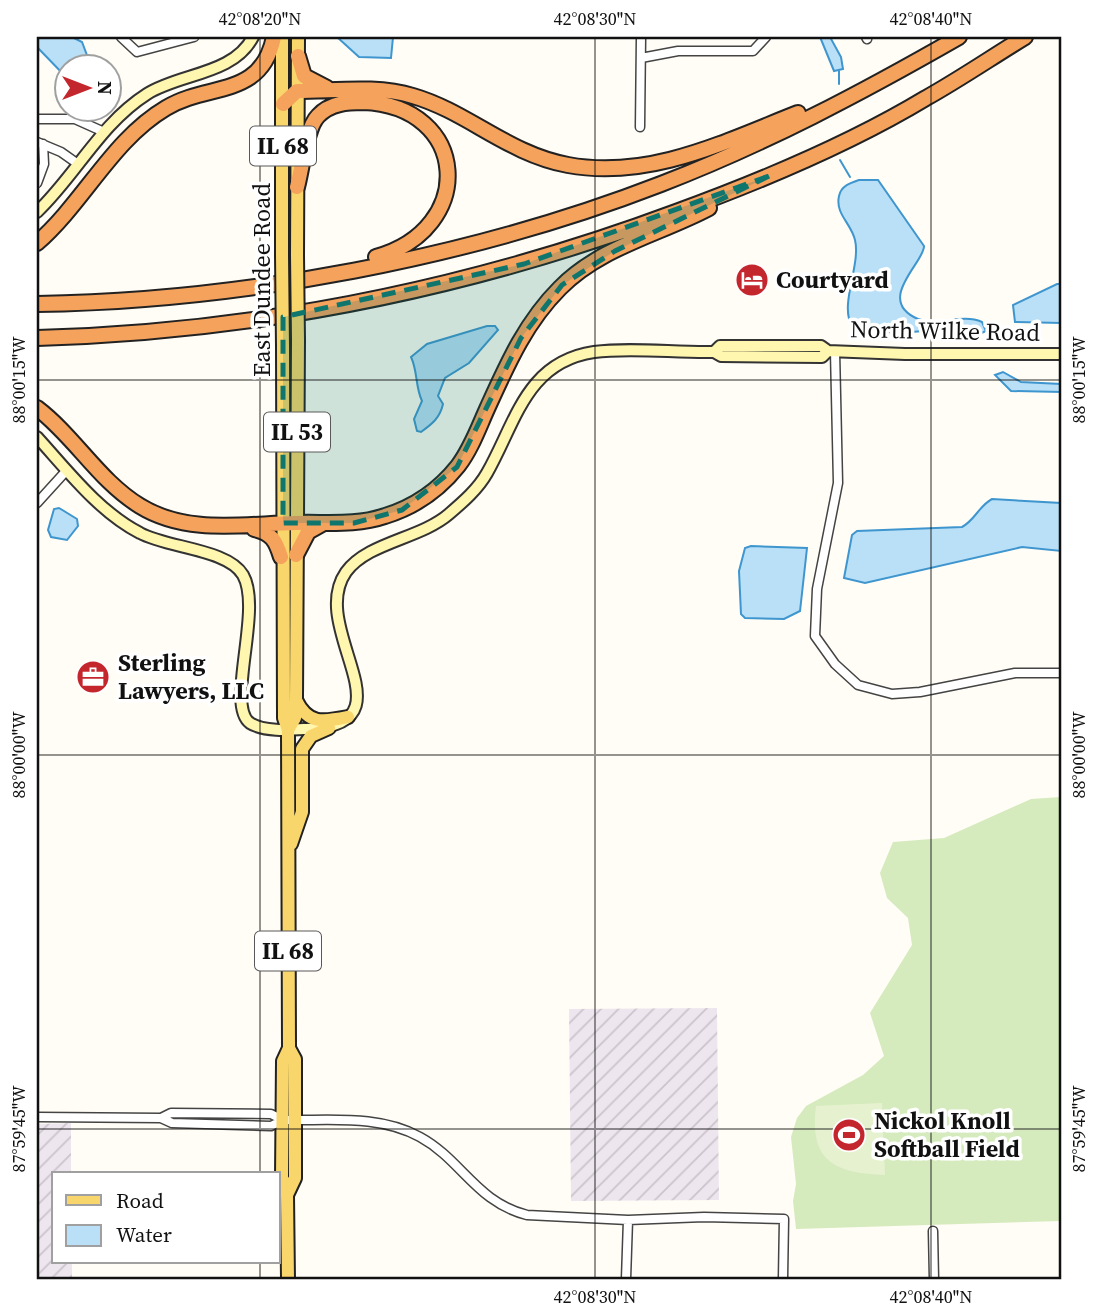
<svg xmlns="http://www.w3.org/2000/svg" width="1098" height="1316" font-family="'Source Serif 4',serif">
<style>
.industrial{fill:url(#industrial-furrows)}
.grass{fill:#d5ebbd}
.pitch{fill:#e6f2cf}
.water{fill:#b9e0f7;stroke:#3f96cf;stroke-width:2}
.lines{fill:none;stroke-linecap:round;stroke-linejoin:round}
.stream{stroke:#3f96cf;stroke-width:2}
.street-casing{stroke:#444;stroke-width:11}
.secondary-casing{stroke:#333;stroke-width:14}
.primary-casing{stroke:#222;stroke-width:16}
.highway-casing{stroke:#222;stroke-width:18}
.street{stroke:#fff;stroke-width:8}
.secondary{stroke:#fff6b0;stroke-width:10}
.primary{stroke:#f9d66b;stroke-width:12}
.highway{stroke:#f5a25d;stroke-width:14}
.primary-bridge-casing{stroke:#222;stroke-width:16;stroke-linecap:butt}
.primary-bridge{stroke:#f9d66b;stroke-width:12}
.marked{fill:#0f766e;fill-opacity:0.2;stroke:#0f766e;stroke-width:5;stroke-dasharray:14 9;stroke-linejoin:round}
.ticks{fill:none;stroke:#111;stroke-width:2;stroke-opacity:0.45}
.labels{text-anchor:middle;stroke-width:7;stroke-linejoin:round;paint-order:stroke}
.shield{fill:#fff;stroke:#585858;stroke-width:2}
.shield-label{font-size:23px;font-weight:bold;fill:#111}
.street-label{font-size:24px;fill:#111;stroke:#fff}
.poi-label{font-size:24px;font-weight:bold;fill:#111;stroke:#fff;text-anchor:start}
.neatline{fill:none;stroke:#111;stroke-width:2.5}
.ticks-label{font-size:18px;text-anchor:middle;fill:#111}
</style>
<defs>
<pattern id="industrial-furrows" width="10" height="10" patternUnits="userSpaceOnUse" patternTransform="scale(1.75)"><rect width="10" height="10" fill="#eee6ef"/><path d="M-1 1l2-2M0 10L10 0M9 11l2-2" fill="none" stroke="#cbc4cc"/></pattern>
</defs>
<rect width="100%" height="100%" fill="#fffdf5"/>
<path class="industrial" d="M717,1008L719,1200L571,1201L569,1009Z
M71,1123V1174H54V1262H72V1279H37V1124Z"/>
<path class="grass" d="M1061,797V1221L796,1229L793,1201L796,1184L791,1137L797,1118L806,1106L863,1075L884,1056L870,1013L912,945L908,918L887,898L880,873L893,842L944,838L1031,799Z"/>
<path class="pitch" d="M882,1103L885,1175C835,1173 809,1162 816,1106Z"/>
<path class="water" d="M37,37H72L82,42L91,66H66V77L37,47Z
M337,37H393L391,58L359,57Z
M820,37H830L841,57L843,69L834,71Z
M859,180H878L924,246C925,262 874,300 918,319C938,327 961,313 982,322L986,331L977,335L967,328C938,329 878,338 852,326C839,305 861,265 855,240C851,223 835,214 839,196C841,186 850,183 859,180Z
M1057,284H1061V323L1015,322L1013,305Z
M487,326H495L498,330L469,363L445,378L438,396L443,404C440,418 432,424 421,432L417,431L414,419L422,401C415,386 418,372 411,357L427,344Z
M1003,372L1021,382L1061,384V392L1011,391L995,375Z
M992,499L1061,503V551L1022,547L865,583L844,578L852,535L857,531L962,527C975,520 979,506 992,499Z
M59,508L77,519L78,526L67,540L51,537L48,530L54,509Z
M751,546L807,548L800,611L784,619L745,618L741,614L739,571L745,548Z"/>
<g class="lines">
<path class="stream" d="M839,71V84
M840,160L850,177"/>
<defs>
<path id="street" d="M121,37L137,52L194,37
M866,37L867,39
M641,58L678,51H753L766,37
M37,119H75L104,132
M640,127L641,37
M37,142L61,152L78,164
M37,183L44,164L43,144
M835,351L838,483L817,589L815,636L835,664L858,685L892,694L920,692L1015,673H1061
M37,503L67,470
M37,1117L161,1118L172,1123L271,1126L283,1120C329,1121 379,1114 420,1137C462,1160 476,1202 527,1215L628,1220L704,1217L784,1219L783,1279
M161,1118L171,1113L271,1114L283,1120
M933,1231L934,1279
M626,1279L628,1220"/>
<path id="secondary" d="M37,212C76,175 100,124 147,94C180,73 233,75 253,37
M714,352L720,346H821L828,351L905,354H1061
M37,437C67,470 99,512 140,533C167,548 228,549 243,575C263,610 225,705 250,723C264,732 290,730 306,729C417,726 306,629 346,572C368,542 420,539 449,514C463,502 478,489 487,473C516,422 526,362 594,352C631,347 676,353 714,352L721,356L822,357L828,351"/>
<path id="primary" d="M282,255V37
M297,255L298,37
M283,347L284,718L288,730L289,1048L283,1061L282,1177L287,1195L288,1279
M296,700C308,725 323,722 348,717
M288,730L295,718L296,700L298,340
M291,844L302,812V749L311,736L329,728
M287,1195L295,1178V1059L289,1048"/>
<path id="highway" d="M298,56L304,76L327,88
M283,104L297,91C335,91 377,85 413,96C468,112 508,154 568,165C649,180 724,142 798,113
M297,187C302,169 306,128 318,116C330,103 348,102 363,102C470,106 477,229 376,257
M37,243C84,202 112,140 166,108C209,82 261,99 274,37
M37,304C242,301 470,258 661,184C765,144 863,92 959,37
M37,338C258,332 469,289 676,212C761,181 848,145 926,98C960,79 992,57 1025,37
M37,408C75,437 99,481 140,506C187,535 244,524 296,523C326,522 356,526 385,516C414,507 439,490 458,466C471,449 478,429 487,409C507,365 525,323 560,288C600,247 660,234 709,208
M254,529C272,533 276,541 281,557
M296,555L308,532L324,523"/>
</defs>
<use href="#street" class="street-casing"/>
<use href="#secondary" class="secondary-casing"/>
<use href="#primary" class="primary-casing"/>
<use href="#highway" class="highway-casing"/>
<use href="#street" class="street"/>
<use href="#secondary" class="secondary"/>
<use href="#primary" class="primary"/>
<use href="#highway" class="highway"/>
<defs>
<path id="primary-bridge" d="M282,255L283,347
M297,255L298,340"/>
</defs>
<use href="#primary-bridge" class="primary-bridge-casing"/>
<use href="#primary-bridge" class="primary-bridge"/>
</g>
<path class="marked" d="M769,176L615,251L562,285L521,338L457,467L402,510L354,523H283V317L524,264Z"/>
<path class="ticks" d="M260,37V1174M595,37V1279M931,37V1279M37,380H1061M37,755H1061M37,1129H1061M260,1262V1279"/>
<defs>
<symbol id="hotel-disc" viewBox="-11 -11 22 22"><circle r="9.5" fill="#c4262e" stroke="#fff"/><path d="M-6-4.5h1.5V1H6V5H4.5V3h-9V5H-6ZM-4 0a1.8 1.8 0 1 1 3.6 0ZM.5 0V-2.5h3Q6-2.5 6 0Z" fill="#fff"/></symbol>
<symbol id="office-disc" viewBox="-11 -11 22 22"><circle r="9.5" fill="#c4262e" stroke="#fff"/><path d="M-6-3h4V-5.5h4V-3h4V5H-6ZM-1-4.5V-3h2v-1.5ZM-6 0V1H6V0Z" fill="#fff"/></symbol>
<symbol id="stadium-disc" viewBox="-11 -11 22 22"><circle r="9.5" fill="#c4262e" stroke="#fff"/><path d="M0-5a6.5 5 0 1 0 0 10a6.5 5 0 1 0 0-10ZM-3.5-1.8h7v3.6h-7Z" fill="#fff"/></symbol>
</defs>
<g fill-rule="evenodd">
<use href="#hotel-disc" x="733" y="261" width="38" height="38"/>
<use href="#office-disc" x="74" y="658" width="38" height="38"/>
<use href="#stadium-disc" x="830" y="1116" width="38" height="38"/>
</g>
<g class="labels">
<g class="shield">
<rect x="250" y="126.5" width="66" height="39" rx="5"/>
<rect x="264" y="412.5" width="66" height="39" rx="5"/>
<rect x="255" y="931.5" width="66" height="39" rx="5"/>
</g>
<g class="shield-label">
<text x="283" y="154">IL 68</text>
<text x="297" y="440">IL 53</text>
<text x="288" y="959">IL 68</text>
</g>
<g class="street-label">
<text transform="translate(262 280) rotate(-90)" y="8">East Dundee Road</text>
<text transform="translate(945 331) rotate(1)" y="8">North Wilke Road</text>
</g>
<g class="poi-label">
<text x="776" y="288">Courtyard</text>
<text x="118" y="671">Sterling<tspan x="118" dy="28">Lawyers, LLC</tspan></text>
<text x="874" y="1129">Nickol Knoll<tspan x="874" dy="28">Softball Field</tspan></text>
</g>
</g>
<rect width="1098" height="1316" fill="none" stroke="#ffffff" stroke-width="77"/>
<rect x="52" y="1172" width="228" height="91" fill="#ffffff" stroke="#a0a0a0" stroke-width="2"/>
<rect x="66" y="1195" width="35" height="10" fill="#f9d66b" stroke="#a0a0a0" stroke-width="2"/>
<text x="116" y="1208" font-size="21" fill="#111111">Road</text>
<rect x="66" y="1225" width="35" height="21" fill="#b9e0f7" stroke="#a0a0a0" stroke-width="2"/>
<text x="116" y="1242" font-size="21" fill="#111111">Water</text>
<g transform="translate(88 88) rotate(90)"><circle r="33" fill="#ffffff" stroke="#a0a0a0" stroke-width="2"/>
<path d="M0-5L12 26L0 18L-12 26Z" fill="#c4262e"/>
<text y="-10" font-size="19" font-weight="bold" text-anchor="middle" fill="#111111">N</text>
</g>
<rect x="38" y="38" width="1022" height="1240" class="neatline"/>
<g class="ticks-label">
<text x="260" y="25">42°08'20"N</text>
<text x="595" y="25">42°08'30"N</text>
<text x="931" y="25">42°08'40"N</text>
<text transform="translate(1079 380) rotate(-90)" y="6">88°00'15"W</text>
<text transform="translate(19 380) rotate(-90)" y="6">88°00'15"W</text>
<text transform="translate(1079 755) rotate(-90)" y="6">88°00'00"W</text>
<text transform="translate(19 755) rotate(-90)" y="6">88°00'00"W</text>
<text transform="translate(1079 1129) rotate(-90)" y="6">87°59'45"W</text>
<text transform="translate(19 1129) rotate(-90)" y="6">87°59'45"W</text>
<text x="595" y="1303">42°08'30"N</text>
<text x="931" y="1303">42°08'40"N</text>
</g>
</svg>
